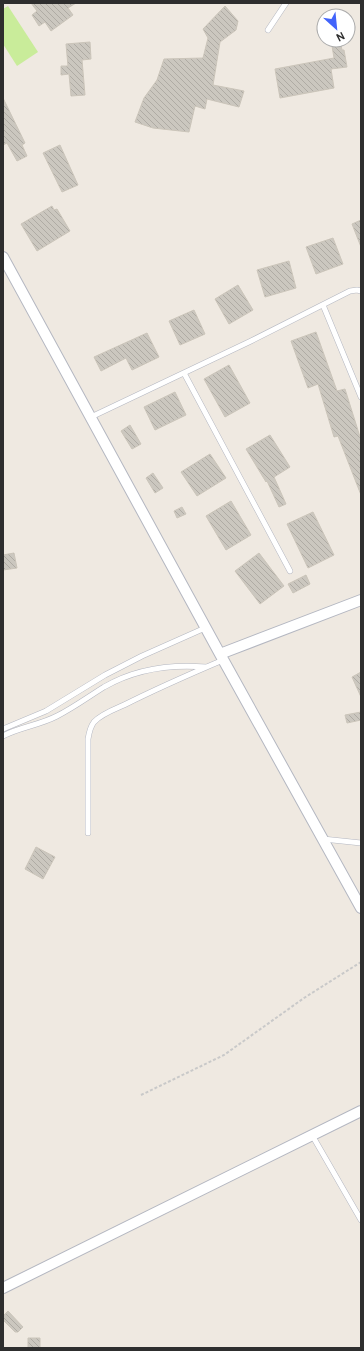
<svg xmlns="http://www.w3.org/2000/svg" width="364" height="1351" font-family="Overpass,sans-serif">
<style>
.pitch{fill:#c9ec9a}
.building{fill:url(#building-back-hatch);stroke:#cbc5ba}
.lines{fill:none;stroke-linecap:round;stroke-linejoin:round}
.service-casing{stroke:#b4b7c1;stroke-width:6}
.minor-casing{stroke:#b4b7c1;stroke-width:12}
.path{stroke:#c9c9c9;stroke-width:2;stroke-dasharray:3 2;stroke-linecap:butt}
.service{stroke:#fff;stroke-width:5}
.minor{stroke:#fff;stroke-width:10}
</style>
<defs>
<pattern id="building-back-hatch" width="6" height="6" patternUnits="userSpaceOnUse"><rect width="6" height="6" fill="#cbc7bf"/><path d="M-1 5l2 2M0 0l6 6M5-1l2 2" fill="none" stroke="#afaba4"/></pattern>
</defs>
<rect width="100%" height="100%" fill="#efe9e1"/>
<path class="pitch" d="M8,6L38,52L17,66L3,44V9Z"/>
<path class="building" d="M31,3H76L68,8L73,15L51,31L45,22L39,26L32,15L37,11Z
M225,6L238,21L236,30L220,42L213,85L244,91L239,107L207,99L205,109L195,106L189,132L153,128L135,122L144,98L157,80L164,59L203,58L208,38L203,29Z
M331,40H340L342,50H344L347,67L331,69L334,88L280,98L275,69L334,58Z
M90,42L91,59L82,60L85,95L71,96L69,74L61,75V66H68L66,44Z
M3,98L25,143L22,145L27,156L17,161L7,143L3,145Z
M60,145L78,185L62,192L43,153Z
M52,206L54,210L57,209L70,231L37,251L21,224Z
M361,220V247L352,224Z
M333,238L343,264L316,274L306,247Z
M289,261L296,288L265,297L257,270Z
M238,285L253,310L229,324L215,299Z
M194,310L205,334L180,345L169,321Z
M316,332L337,391L345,389L361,440V495L338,436L334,437L318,384L308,388L291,341Z
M147,333L159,357L132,370L126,358L101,371L94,357Z
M229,365L250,403L225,417L204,379Z
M175,392L186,415L155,430L144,407Z
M130,425L141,444L132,449L121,431Z
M270,435L290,467L274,477L286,504L279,507L267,481L266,482L246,449Z
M210,454L226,478L197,496L181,472Z
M153,473L163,488L155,493L146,478Z
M231,501L251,535L226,550L206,516Z
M182,507L186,514L177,518L174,511Z
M313,512L334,555L308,568L287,524Z
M14,553L17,568L3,570V555Z
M259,553L284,586L260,604L235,571Z
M306,575L310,584L293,593L288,584Z
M361,672V697L352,677Z
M361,712V720L347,723L345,715Z
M36,847L55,857L43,879L25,869Z
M8,1311L23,1327L18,1332H15L3,1320V1316Z
M28,1338H40V1348H28Z"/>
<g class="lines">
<defs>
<path id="service" d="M268,30L286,3
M323,305L361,397
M184,373L290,571
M91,417L251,341L350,291L357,290L361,291
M3,729L46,711L105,675L142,656L205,628
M3,736C20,727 40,725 57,716C73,708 88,697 104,687C135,669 170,664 206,667
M88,833V739C89,733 90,727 94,722C101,714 115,709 124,705C156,689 190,674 223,660
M323,839L361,843
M312,1135L361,1220"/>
<path id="minor" d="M3,257L220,654L361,908
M220,654L361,600
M3,1288L361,1111"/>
</defs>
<use href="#service" class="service-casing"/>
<use href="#minor" class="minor-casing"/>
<path class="path" d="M141,1095L224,1055L304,998L361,962"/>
<use href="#service" class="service"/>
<use href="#minor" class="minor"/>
</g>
<rect width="364" height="1351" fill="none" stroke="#2e2e2e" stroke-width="8"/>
<g transform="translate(336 28) rotate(153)"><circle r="19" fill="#ffffff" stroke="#ababab"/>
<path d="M0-3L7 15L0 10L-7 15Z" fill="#4264fb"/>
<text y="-6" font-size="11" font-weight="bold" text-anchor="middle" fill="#2e2e2e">N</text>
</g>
</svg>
